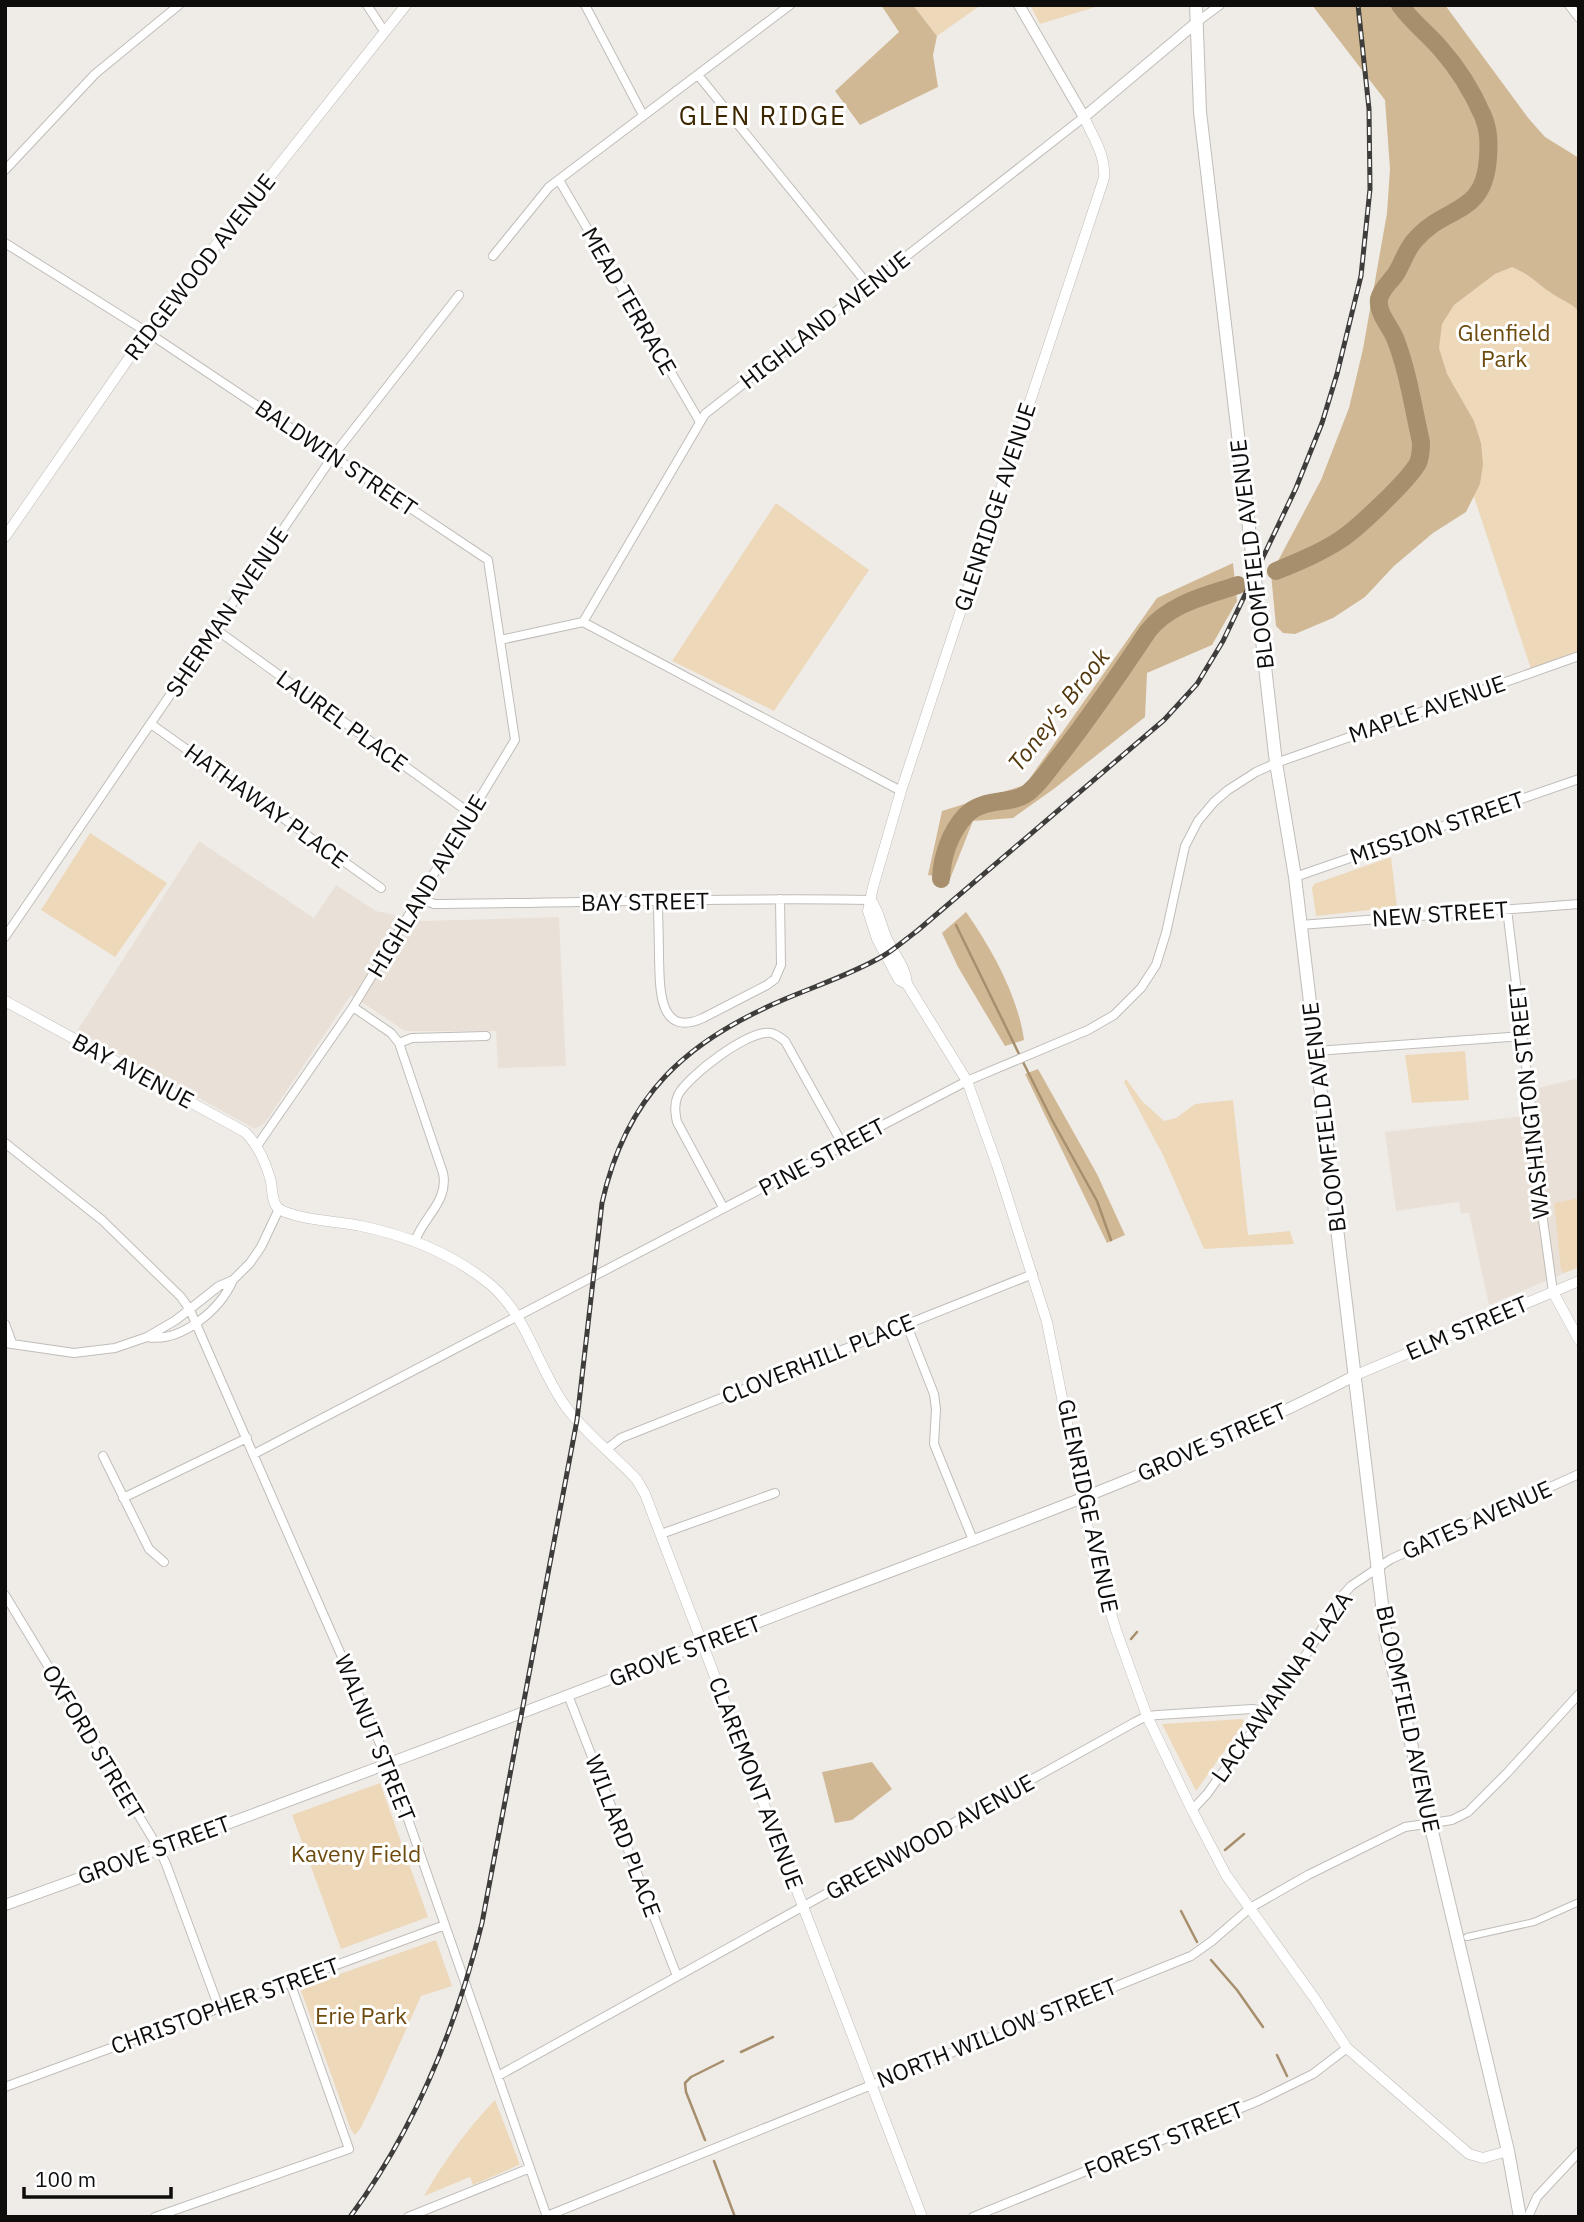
<svg xmlns="http://www.w3.org/2000/svg" width="1584" height="2222" font-family="'IBM Plex Sans',sans-serif">
<style>
.built{fill:#e9e1d7}
.green{fill:#eed8ba}
.forest{fill:#d1b895}
.lines{fill:none;stroke-linecap:round;stroke-linejoin:round}
.stream{stroke:#a78f6d;stroke-width:2.5}
.river{stroke:#a78f6d;stroke-width:18}
.pedestrian-casing{stroke:#c0bdb9;stroke-width:8}
.minor-casing{stroke:#c0bdb9;stroke-width:10}
.tertiary-casing{stroke:#c0bdb9;stroke-width:11}
.secondary-casing{stroke:#c0bdb9;stroke-width:12}
.primary-casing{stroke:#c0bdb9;stroke-width:14}
.pedestrian{stroke:#fff;stroke-width:6}
.minor{stroke:#fff;stroke-width:8}
.tertiary{stroke:#fff;stroke-width:10}
.secondary{stroke:#fff;stroke-width:10}
.primary{stroke:#fff;stroke-width:12}
.rail-casing{stroke:#3f3d3b;stroke-width:5}
.rail{stroke:#fff;stroke-width:2.5;stroke-dasharray:8;stroke-linecap:butt}
.primary-bridge-casing{stroke:#c0bdb9;stroke-width:14;stroke-linecap:butt}
.primary-bridge{stroke:#fff;stroke-width:12}
.labels{text-anchor:middle;stroke-width:6;stroke-linejoin:round;paint-order:stroke}
.street-label{font-size:23px;fill:#0e0d0b;stroke:#fff}
.park-label{font-size:23px;fill:#6d4b0f;stroke:#fff}
.water-label{font-size:24px;font-style:italic;fill:#53390d;stroke:#fff}
.quarter-label{font-size:26px;letter-spacing:2px;fill:#3d2701;stroke:#fff}
</style>
<rect width="100%" height="100%" fill="#efece8"/>
<path class="built" d="M199,841L314,918L336,885L376,911L423,921L559,917L566,1066L498,1068L496,1031H405L351,995L265,1123L255,1129L77,1031Z
M1579,1078V1267L1489,1305L1469,1213H1461L1459,1202L1396,1211L1385,1132L1516,1117H1537L1534,1089Z"/>
<path class="green" d="M913,5H981L937,36Z
M1030,5H1102L1040,24Z
M1579,214V652L1531,669L1413,313Z
M776,503L869,570L774,711L672,661Z
M90,833L167,883L115,957L41,910Z
M1391,857L1397,907L1316,916L1312,888L1314,884Z
M1465,1051L1469,1100L1412,1103L1405,1055Z
M1126,1079L1142,1101L1164,1121L1176,1118L1195,1104L1233,1100L1248,1235L1290,1231L1294,1244L1204,1249L1163,1155L1124,1082Z
M1579,1198V1267L1564,1273L1561,1270L1554,1203Z
M1242,1719L1245,1722L1196,1791L1162,1724Z
M380,1783L428,1917L341,1949L292,1815Z
M436,1940L452,1986L421,1996L376,2097L360,2129L355,2135L351,2130L300,1988Z
M495,2100L519,2162V2165L473,2185L470,2177L424,2196C444,2161 467,2129 495,2100Z"/>
<path class="forest" d="M881,5L899,7L913,5L937,36L933,55L938,87L860,125L835,91L899,32Z
M1312,5H1445L1529,119L1545,137L1579,158V311C1570,302 1559,299 1550,292C1534,281 1531,275 1512,267L1495,274L1454,305L1442,324L1439,348L1447,374L1474,421L1481,443L1483,464L1480,484L1466,512L1433,533L1394,566L1365,597L1333,618L1295,634L1283,633L1276,626L1271,574L1321,480L1349,408L1363,349L1387,213L1390,169L1385,100Z
M1233,563L1237,601L1212,645L1147,673L1145,717L1055,788L1013,818L973,821L950,879L928,875L942,811L1025,785L1157,598Z
M966,912C992,949 1018,996 1024,1040L1005,1046L958,967L942,933Z
M1038,1069L1097,1174L1125,1235L1107,1243L1025,1074Z
M872,1762L892,1789L852,1820L835,1823L822,1772Z"/>
<g class="lines">
<path class="stream" d="M956,925L1020,1056
M1023,1062L1052,1120L1097,1201L1111,1240
M1131,1639L1137,1632
M1225,1850L1244,1834
M1181,1911L1197,1942
M1211,1960L1237,1990L1263,2027
M741,2052L773,2037
M1277,2055L1287,2076
M705,2140L686,2092L685,2083L691,2077L723,2061
M714,2161L735,2217"/>
<path class="river" d="M1276,571C1298,562 1320,553 1340,540C1358,528 1408,481 1418,463C1421,456 1421,449 1421,442C1413,407 1408,371 1395,338C1390,326 1377,313 1379,299C1382,287 1391,282 1397,272C1403,262 1406,250 1415,240C1446,204 1484,217 1488,158C1489,143 1489,130 1483,116C1473,93 1457,67 1440,48C1427,33 1412,22 1400,5
M941,879C942,856 950,832 966,815C985,796 1014,806 1030,791C1042,781 1051,766 1061,754C1092,714 1120,673 1148,631C1170,603 1206,596 1238,585"/>
<defs>
<path id="pedestrian" d="M1467,1937L1534,1922L1579,1902"/>
<path id="minor" d="M367,5L384,31
M585,5L643,115
M1569,5L1579,18
M1197,22L1220,5
M698,75L869,286
M5,170L95,74L179,5
M559,180L700,422
M5,243L147,332L488,560L515,740L353,1007L257,1146
M493,256L549,187L790,5
M583,622L901,791
M214,628L471,814
M500,640L583,622L705,414L1084,117
M151,724L381,888
M1295,877L1579,779
M419,898L434,904C579,903 725,897 871,900
M658,901C658,919 659,938 659,956C660,985 657,1039 703,1018L767,985L775,979L781,965L780,899
M1507,909L1530,1099L1537,1177L1553,1292
M1300,925L1579,904
M5,937L333,456L459,295
M353,1007L391,1033L399,1043L443,1173C449,1201 424,1216 415,1241
M399,1043L412,1038L486,1036
M1316,1051L1523,1036
M5,1143L102,1220L181,1297L190,1310L388,1762L547,2217
M723,1207L677,1122C675,1112 674,1104 678,1095C688,1076 749,1029 771,1033C776,1034 781,1038 785,1041L843,1145
M906,1323L934,1394L936,1409L934,1444L973,1540
M5,1324L12,1343
M147,1337C181,1343 220,1310 233,1280
M5,1343L74,1353L115,1348L147,1337L176,1320L219,1286L233,1280L250,1263L261,1247L279,1209
M607,1449L621,1438L1033,1274
M254,1454L967,1081L1088,1030L1114,1015L1141,988L1156,965L1166,933L1185,846L1198,821L1214,802L1228,790L1256,772L1276,763L1579,656
M103,1456L149,1549L164,1562
M123,1498L247,1438
M661,1534L775,1493
M5,1595L159,1849L166,1864L219,2008
M568,1695L677,1976
M1192,1810L1207,1794L1267,1711L1307,1653L1343,1595L1351,1586L1391,1559L1579,1474
M498,2076L1135,1722L1147,1716L1158,1715L1252,1709L1267,1711
M5,2087L445,1925
M547,2216L1191,1956L1212,1941L1250,1908L1308,1875L1405,1827L1452,1820L1468,1812L1507,1773L1579,1694
M155,2217L349,2149L290,1982
M408,2217L530,2168
M973,2217L1258,2101L1313,2074L1347,2048
M1528,2217L1537,2197L1579,2152"/>
<path id="tertiary" d="M5,537L147,332L406,5
M871,900C879,912 881,924 886,937C893,953 906,967 907,984L967,1081L998,1168L1047,1322L1092,1549L1116,1630L1147,1716L1192,1810L1226,1875L1315,1999L1347,2048L1469,2154L1483,2158L1508,2151
M907,984L899,980L877,939L868,911L873,887L901,791L1104,178C1106,156 1093,137 1084,117
M5,1001L245,1132C258,1145 265,1161 270,1178C273,1187 271,1202 278,1208C291,1219 343,1222 361,1226C409,1236 453,1254 491,1285C528,1317 538,1369 566,1407C585,1433 615,1456 637,1480L645,1494L922,2217
M1553,1292L1579,1340
M1356,1375L1579,1281"/>
<path id="secondary" d="M1019,5L1084,117L1197,22
M5,1905C275,1808 543,1705 811,1602C994,1532 1181,1466 1356,1375"/>
<path id="primary" d="M1196,5L1200,112L1251,545
M1258,605L1276,763L1295,877L1386,1638L1508,2151L1520,2217"/>
</defs>
<use href="#pedestrian" class="pedestrian-casing"/>
<use href="#minor" class="minor-casing"/>
<use href="#tertiary" class="tertiary-casing"/>
<use href="#secondary" class="secondary-casing"/>
<use href="#primary" class="primary-casing"/>
<use href="#pedestrian" class="pedestrian"/>
<use href="#minor" class="minor"/>
<use href="#tertiary" class="tertiary"/>
<use href="#secondary" class="secondary"/>
<use href="#primary" class="primary"/>
<defs>
<path id="rail" d="M350,2217C415,2129 456,2028 482,1923L577,1420L602,1203C626,1095 686,1041 785,999C818,985 852,974 883,956C895,949 906,939 917,931L1164,720L1197,684L1223,641L1296,488L1322,423L1337,374L1361,276L1370,189L1369,109L1358,5"/>
</defs>
<use href="#rail" class="rail-casing"/>
<use href="#rail" class="rail"/>
<defs>
<path id="primary-bridge" d="M1251,545L1258,605"/>
</defs>
<use href="#primary-bridge" class="primary-bridge-casing"/>
<use href="#primary-bridge" class="primary-bridge"/>
</g>
<g class="labels">
<g class="street-label">
<text transform="translate(200 267) rotate(-52)" y="8">RIDGEWOOD AVENUE</text>
<text transform="translate(629 301) rotate(60)" y="8">MEAD TERRACE</text>
<text transform="translate(825 320) rotate(-38)" y="8">HIGHLAND AVENUE</text>
<text transform="translate(336 458) rotate(34)" y="8">BALDWIN STREET</text>
<text transform="translate(995 507) rotate(-72)" y="8">GLENRIDGE AVENUE</text>
<text transform="translate(1252 554) rotate(-97)" y="8">BLOOMFIELD AVENUE</text>
<text transform="translate(227 612) rotate(-56)" y="8">SHERMAN AVENUE</text>
<text transform="translate(1427 709) rotate(-19)" y="8">MAPLE AVENUE</text>
<text transform="translate(342 721) rotate(36)" y="8">LAUREL PLACE</text>
<text transform="translate(266 806) rotate(36)" y="8">HATHAWAY PLACE</text>
<text transform="translate(1437 828) rotate(-19)" y="8">MISSION STREET</text>
<text transform="translate(427 886) rotate(-59)" y="8">HIGHLAND AVENUE</text>
<text transform="translate(645 902) rotate(-1)" y="8">BAY STREET</text>
<text transform="translate(1440 914) rotate(-4)" y="8">NEW STREET</text>
<text transform="translate(133 1071) rotate(28)" y="8">BAY AVENUE</text>
<text transform="translate(1529 1101) rotate(-96)" y="8">WASHINGTON STREET</text>
<text transform="translate(1324 1117) rotate(-97)" y="8">BLOOMFIELD AVENUE</text>
<text transform="translate(822 1157) rotate(-28)" y="8">PINE STREET</text>
<text transform="translate(1467 1328) rotate(-23)" y="8">ELM STREET</text>
<text transform="translate(818 1359) rotate(-22)" y="8">CLOVERHILL PLACE</text>
<text transform="translate(1212 1442) rotate(-24)" y="8">GROVE STREET</text>
<text transform="translate(1088 1506) rotate(78)" y="8">GLENRIDGE AVENUE</text>
<text transform="translate(1477 1520) rotate(-24)" y="8">GATES AVENUE</text>
<text transform="translate(685 1651) rotate(-21)" y="8">GROVE STREET</text>
<text transform="translate(1282 1687) rotate(-55)" y="8">LACKAWANNA PLAZA</text>
<text transform="translate(1408 1719) rotate(78)" y="8">BLOOMFIELD AVENUE</text>
<text transform="translate(375 1738) rotate(68)" y="8">WALNUT STREET</text>
<text transform="translate(93 1742) rotate(59)" y="8">OXFORD STREET</text>
<text transform="translate(756 1783) rotate(69)" y="8">CLAREMONT AVENUE</text>
<text transform="translate(623 1836) rotate(69)" y="8">WILLARD PLACE</text>
<text transform="translate(930 1837) rotate(-29)" y="8">GREENWOOD AVENUE</text>
<text transform="translate(154 1850) rotate(-20)" y="8">GROVE STREET</text>
<text transform="translate(225 2006) rotate(-20)" y="8">CHRISTOPHER STREET</text>
<text transform="translate(997 2033) rotate(-22)" y="8">NORTH WILLOW STREET</text>
<text transform="translate(1164 2140) rotate(-22)" y="8">FOREST STREET</text>
</g>
<g class="park-label">
<text x="1504" y="341">Glenfield<tspan x="1504" dy="26">Park</tspan></text>
<text x="356" y="1862">Kaveny Field</text>
<text x="361" y="2024">Erie Park</text>
</g>
<g class="water-label">
<text transform="translate(1059 710) rotate(-52)" y="8">Toney's Brook</text>
</g>
<g class="quarter-label">
<text x="763" y="125">GLEN RIDGE</text>
</g>
</g>
<rect width="1584" height="2222" fill="none" stroke="#0e0d0b" stroke-width="14"/>
<path d="M24 2187v10h147v-10" fill="none" stroke="#0e0d0b" stroke-width="3.5"/>
<text x="35" y="2187" font-size="21" fill="#0e0d0b" stroke="#ffffff" stroke-width="5" paint-order="stroke">100 m</text>
</svg>
